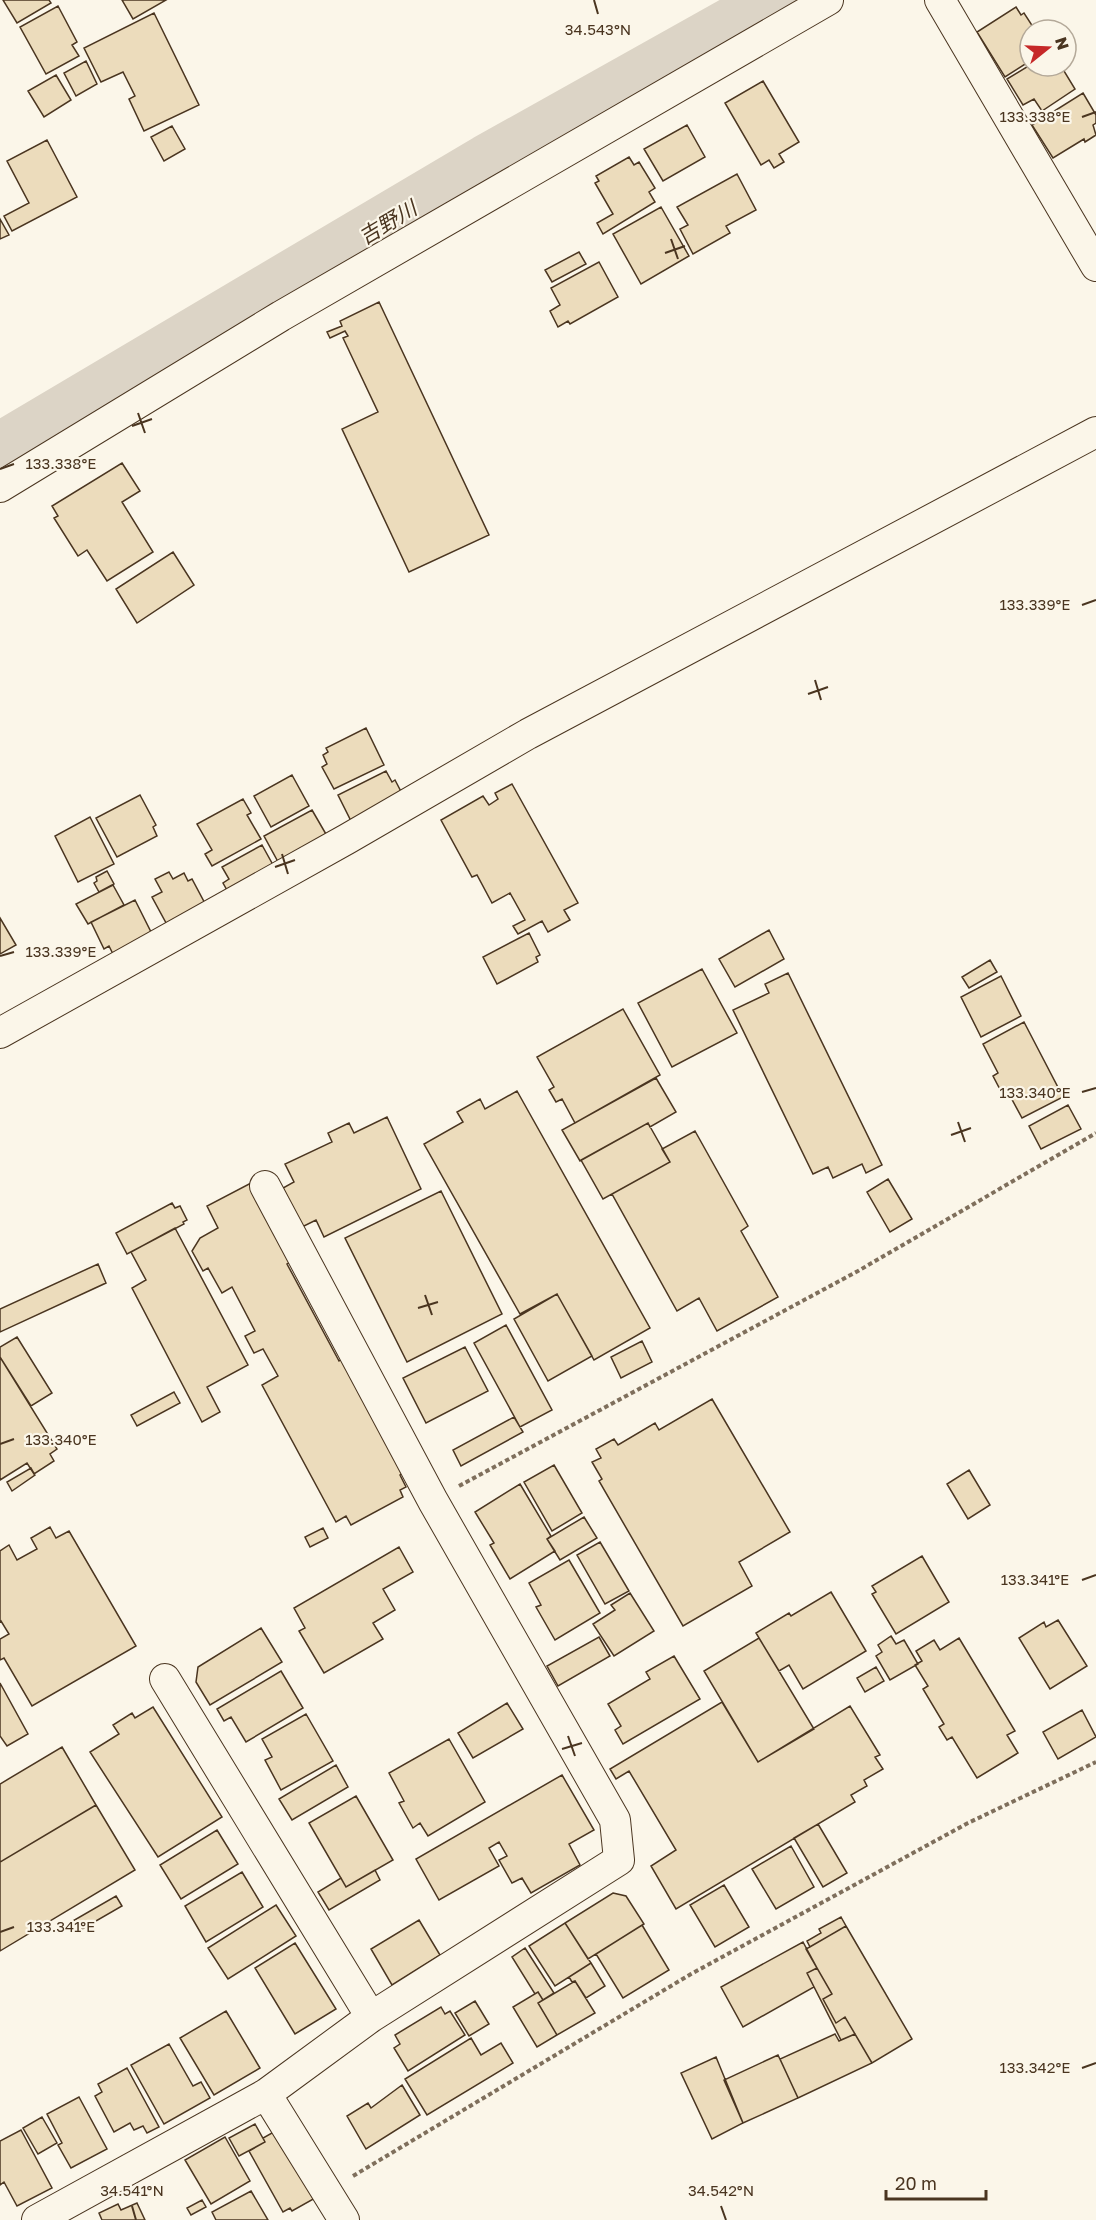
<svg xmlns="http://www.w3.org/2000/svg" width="1096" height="2220" font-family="'Golos Text','Noto Sans JP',sans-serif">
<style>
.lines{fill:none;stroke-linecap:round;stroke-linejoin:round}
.river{stroke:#dcd4c6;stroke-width:60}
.building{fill:#ecdcbc;stroke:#4a3520;stroke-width:1.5}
.minor-casing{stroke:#4a3520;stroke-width:32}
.path{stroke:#7f6f5c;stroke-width:4;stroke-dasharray:4.5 3;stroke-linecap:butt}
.minor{stroke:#fbf6e9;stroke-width:30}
.ticks{fill:none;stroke:#4a3520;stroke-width:2}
.labels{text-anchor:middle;stroke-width:4.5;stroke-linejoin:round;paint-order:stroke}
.water-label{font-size:21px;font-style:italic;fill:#4a3520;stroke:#fbf6e9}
.ticks-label{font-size:15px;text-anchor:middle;fill:#4a3520;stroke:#fbf6e9;stroke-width:4.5;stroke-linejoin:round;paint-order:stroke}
</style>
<rect width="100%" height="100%" fill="#fbf6e9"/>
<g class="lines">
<path class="river" d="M0,453L488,164L781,0"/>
</g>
<path class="building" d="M3,0H49L51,3L17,23Z
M122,0H166L133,19Z
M58,6L77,42L72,45L79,56L46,74L20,27Z
M1016,7L1021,15L1024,13L1035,30H1030V61L1005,77L977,32Z
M154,13L199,105L144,131L129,99L135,96L123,72L101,82L84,48Z
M86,61L97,84L76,96L64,73Z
M1030,65L1061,66L1075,89L1042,111L1034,99L1023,105L1007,79Z
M56,75L71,100L44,117L28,91Z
M763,81L799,142L779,154L784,162L774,168L769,160L761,165L725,103Z
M1083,93L1096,115V123L1093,125L1096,135L1085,142L1084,139L1053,158L1032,125Z
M687,125L705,157L663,181L644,149Z
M172,126L185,149L164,161L151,137Z
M47,140L77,197L12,231L4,216L29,203L7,161Z
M629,157L634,165L639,162L655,188L649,192L655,202L603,234L597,223L613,214L595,183L599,181L596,176Z
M737,174L756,210L726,226L730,233L693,254L680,229L688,225L677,207Z
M661,207L689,256L641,284L613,234Z
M0,219L9,235L0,239Z
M579,252L586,264L552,282L545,270Z
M599,262L618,297L570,324L568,321L558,327L550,311L560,305L551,288Z
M379,302L489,535L409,572L342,429L378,412L343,338L348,336L345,331L330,338L327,332L342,326L340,321Z
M122,463L140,491L122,502L153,552L107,581L87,550L78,556L54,518L58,516L52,506Z
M173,552L194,585L137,623L116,589Z
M366,728L384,765L334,789L322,767L327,764L323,755L328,752L326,748Z
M386,771L392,782L395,780L408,805L356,831L338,795Z
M292,775L309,806L271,827L254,796Z
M512,784L578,903L564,910L570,920L548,932L542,921L518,934L513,926L525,920L510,893L492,903L477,875L472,877L441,820L483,796L489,805L498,799L495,793Z
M140,795L156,825L153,827L157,836L117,857L96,818Z
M243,799L251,813L247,815L261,839L212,866L205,854L212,850L197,824Z
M312,810L330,841L283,871L264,836Z
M90,817L114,864L78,882L55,836Z
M262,845L278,874L232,899L223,883L229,879L222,867Z
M107,871L114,884L99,892L94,883L97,881L96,877Z
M169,872L173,879L184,873L188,881L192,879L209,911L171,932L152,897L162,892L155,879Z
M113,885L124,905L88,924L76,904Z
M135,900L155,940L116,960L109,946L104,949L91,922Z
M0,918L16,945L0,954Z
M769,930L784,959L735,987L719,959Z
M529,933L540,955L536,957L538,962L497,984L483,957Z
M990,960L997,972L969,988L962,977Z
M702,969L737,1033L672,1067L638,1003Z
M788,973L882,1165L866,1173L862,1164L833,1178L828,1167L813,1174L733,1010L769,993L765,984Z
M1001,976L1021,1016L981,1037L961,997Z
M623,1009L660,1075L575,1123L562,1099L556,1102L549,1090L554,1087L537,1057Z
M1024,1022L1063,1097L1022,1118L1009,1094L1004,1097L993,1076L998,1073L983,1044Z
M656,1078L676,1112L650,1127L648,1123L580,1161L562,1130Z
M517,1091L650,1328L594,1360L557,1294L520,1314L424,1144L463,1122L457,1112L480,1099L485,1109Z
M1068,1105L1081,1129L1041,1149L1029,1126Z
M387,1117L421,1189L324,1237L316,1220L302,1227L283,1188L294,1182L285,1164L332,1142L328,1133L349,1123L354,1133Z
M648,1123L670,1162L603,1199L581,1160Z
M695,1131L748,1226L741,1231L778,1297L717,1331L699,1298L677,1311L612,1194L670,1162L662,1149Z
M888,1179L912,1219L890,1232L867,1192Z
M251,1183L281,1239L301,1256L287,1264L339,1361L345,1357L406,1471L400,1475L406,1487L400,1490L403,1497L351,1525L346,1516L336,1522L262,1385L278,1376L263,1349L254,1353L245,1336L255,1331L232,1287L222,1293L208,1268L203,1271L192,1251L200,1238L218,1228L207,1206Z
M441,1191L502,1314L407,1362L345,1238Z
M172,1203L175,1208L180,1206L187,1220L183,1222L184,1224L127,1254L116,1233Z
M175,1228L248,1365L207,1387L220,1412L202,1422L132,1288L146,1280L131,1252Z
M98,1264L106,1283L0,1332V1309Z
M557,1294L592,1356L548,1381L514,1319Z
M506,1325L552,1410L520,1427L474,1343Z
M17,1337L52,1393L31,1406L0,1357V1347Z
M642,1341L652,1362L621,1378L611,1357Z
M465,1347L488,1391L426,1423L403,1378Z
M0,1357L57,1449L50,1454L54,1461L34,1474L27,1463L0,1480Z
M174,1392L180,1403L137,1426L131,1415Z
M712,1399L790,1532L739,1562L752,1586L683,1626L599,1481L602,1479L592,1462L601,1458L596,1449L614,1439L618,1445L655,1423L659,1430Z
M514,1417L523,1432L461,1466L453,1450Z
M554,1465L582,1513L552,1531L524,1482Z
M31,1468L35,1475L12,1491L7,1482Z
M969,1470L990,1505L968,1519L947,1484Z
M520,1484L551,1536L547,1539L555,1551L510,1579L490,1545L494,1543L475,1512Z
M584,1517L597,1538L560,1560L547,1539Z
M50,1527L56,1538L69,1531L136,1646L32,1706L4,1658L0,1660V1639L9,1634L1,1621L0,1622V1551L9,1545L17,1560L37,1549L31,1538Z
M323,1528L328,1538L310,1547L305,1537Z
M600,1542L629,1591L605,1604L577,1555Z
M399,1547L413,1572L383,1589L395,1610L373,1623L383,1639L324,1673L299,1631L305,1628L294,1608Z
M922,1556L949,1602L896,1634L872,1594L876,1592L872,1586Z
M569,1560L600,1613L555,1640L536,1607L541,1605L529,1583Z
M831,1592L866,1651L803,1689L789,1665L779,1671L756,1633L789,1613L791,1616Z
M630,1593L654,1631L614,1656L593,1624L615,1610L611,1605Z
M1058,1620L1087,1666L1050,1689L1019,1638L1044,1622L1046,1627Z
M261,1628L282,1662L210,1705L196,1682L198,1667Z
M891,1636L896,1644L904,1640L918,1664L890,1680L876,1656L882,1652L878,1645Z
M599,1637L610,1656L558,1686L547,1666Z
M759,1638L814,1729L758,1762L704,1671Z
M959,1638L1015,1731L1007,1735L1018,1753L977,1778L952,1737L947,1740L939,1727L944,1724L923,1689L928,1686L915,1665L922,1661L916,1651L934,1640L940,1650Z
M674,1656L700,1699L623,1744L615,1730L621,1726L608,1704L650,1679L646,1672Z
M876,1667L884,1681L865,1692L857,1678Z
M281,1671L303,1708L246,1742L231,1717L224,1721L217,1709Z
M0,1683L28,1734L7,1746L0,1736Z
M722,1702L758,1762L850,1706L880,1755L875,1757L883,1769L864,1780L867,1786L851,1795L855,1802L676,1909L651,1866L676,1850L629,1771L616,1779L610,1769Z
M507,1703L523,1729L473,1758L458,1733Z
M153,1707L222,1817L158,1857L90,1752L119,1734L113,1725L132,1713L135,1718Z
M1082,1710L1096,1737L1058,1759L1043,1732Z
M306,1714L333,1761L281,1790L265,1760L272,1757L262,1739Z
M449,1739L485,1802L428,1836L420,1823L413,1828L399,1803L404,1801L389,1773Z
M62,1747L96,1805L0,1862V1784Z
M336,1765L348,1787L292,1820L279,1799Z
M562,1775L594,1830L569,1844L580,1865L531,1893L522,1878L512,1883L499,1860L507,1856L499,1842L489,1848L499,1866L439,1900L416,1859Z
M356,1796L393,1860L346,1887L309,1823Z
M96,1805L135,1870L0,1951V1862Z
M818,1824L847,1873L823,1887L794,1838Z
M217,1830L238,1864L181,1899L160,1865Z
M791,1846L814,1887L776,1909L752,1869Z
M375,1870L380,1880L329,1910L318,1892L341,1878L346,1887Z
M242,1872L263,1907L206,1942L185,1906Z
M724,1885L749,1927L715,1947L690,1905Z
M613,1893L626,1896L644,1924L588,1959L565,1923Z
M116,1896L122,1906L77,1932L71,1922Z
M276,1905L296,1936L228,1979L208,1948Z
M841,1917L846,1926L810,1947L807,1941L821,1933L819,1929Z
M419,1920L440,1955L392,1985L371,1949Z
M565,1923L591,1963L555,1986L529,1946Z
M642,1925L669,1970L623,1998L596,1954Z
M846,1926L912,2039L872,2063L845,2017L836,2023L823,1999L832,1994L806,1949Z
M803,1942L817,1968L807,1973L814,1987L743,2027L721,1987Z
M295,1943L336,2009L295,2034L255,1968Z
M525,1948L554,1993L543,2000L538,1992L535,1994L512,1957Z
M591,1963L605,1986L586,1998L575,1981L572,1982L569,1977Z
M817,1968L832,1994L823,1999L836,2023L845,2017L855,2034L841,2040L807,1973Z
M575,1981L595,2013L557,2035L538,2003Z
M538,1992L543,2000L538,2003L557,2035L537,2047L513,2007Z
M475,2001L489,2024L469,2036L455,2013Z
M441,2007L445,2014L450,2011L465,2035L408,2071L394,2048L400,2044L395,2035Z
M226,2011L260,2068L214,2095L180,2038Z
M835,2034L839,2041L855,2034L872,2063L798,2098L780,2059Z
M471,2038L481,2055L501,2043L513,2063L427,2115L405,2079Z
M169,2044L193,2086L201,2082L210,2098L164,2124L131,2065Z
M778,2055L798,2098L743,2123L724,2080Z
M716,2057L743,2123L712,2139L681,2073Z
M127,2068L159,2127L147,2133L143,2126L134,2130L130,2123L114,2132L95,2096L102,2092L98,2084Z
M402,2085L420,2115L366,2149L347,2116L368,2103L371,2108Z
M79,2097L107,2149L71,2168L58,2145L62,2143L47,2114Z
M42,2117L57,2143L38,2154L23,2128Z
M255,2124L265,2142L239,2156L229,2138Z
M279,2129L317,2197L292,2211L290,2208L283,2212L249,2151L265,2142L263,2138Z
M21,2130L52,2188L17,2206L4,2182L0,2185V2141Z
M225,2137L250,2181L211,2204L185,2160Z
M251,2191L268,2220H216L212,2212Z
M202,2200L206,2207L191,2215L187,2208Z
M137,2203L145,2220H102L99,2213L118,2204L121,2210Z"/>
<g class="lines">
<defs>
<path id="minor" d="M940,0L1096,266
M0,487L281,316L828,0
M0,1033L347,839L528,734L1096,432
M165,1679L371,2017
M266,2094L344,2220
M37,2220L266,2094L371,2017L619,1860L615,1820L433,1501L265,1186"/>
</defs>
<use href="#minor" class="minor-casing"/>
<path class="path" d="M459,1486L858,1271L1096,1133
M353,2176L691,1974L968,1823L1096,1762"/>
<use href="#minor" class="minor"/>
</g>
<path class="ticks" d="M594,0L598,14M1082,117L1096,112M671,239L678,259M665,253L685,246M138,413L145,433M132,426L152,419M0,469L14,464M1082,605L1096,600M815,680L821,700M808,694L828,687M282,854L288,874M275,867L295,860M0,956L14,952M1082,1092L1096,1088M958,1122L965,1142M951,1135L971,1128M425,1295L432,1315M418,1308L438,1302M0,1444L14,1439M1082,1580L1096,1575M568,1736L575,1756M562,1749L582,1743M0,1932L14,1927M1082,2068L1096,2063M132,2206L136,2220M721,2206L726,2220"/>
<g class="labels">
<g class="water-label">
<text transform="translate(388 223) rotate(-31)" y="7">吉野川</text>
</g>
</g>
<g class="ticks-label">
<text x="598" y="35">34.543°N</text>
<text x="1035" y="122">133.338°E</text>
<text x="61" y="469">133.338°E</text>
<text x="1035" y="610">133.339°E</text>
<text x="61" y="957">133.339°E</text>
<text x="1035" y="1098">133.340°E</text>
<text x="61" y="1445">133.340°E</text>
<text x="1035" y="1585">133.341°E</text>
<text x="61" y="1932">133.341°E</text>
<text x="1035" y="2073">133.342°E</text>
<text x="132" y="2196">34.541°N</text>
<text x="721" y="2196">34.542°N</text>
</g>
<g transform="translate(1048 48) rotate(72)"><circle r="28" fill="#fbf6e9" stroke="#b4a999" stroke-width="1.5"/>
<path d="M0-4.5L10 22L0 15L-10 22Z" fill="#c62828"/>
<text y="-9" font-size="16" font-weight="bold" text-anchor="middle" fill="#4a3520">N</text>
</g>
<path d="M886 2190v9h100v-9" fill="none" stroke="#4a3520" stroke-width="3"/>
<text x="895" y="2190" font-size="18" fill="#4a3520" stroke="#fbf6e9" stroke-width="4.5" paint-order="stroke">20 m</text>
</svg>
